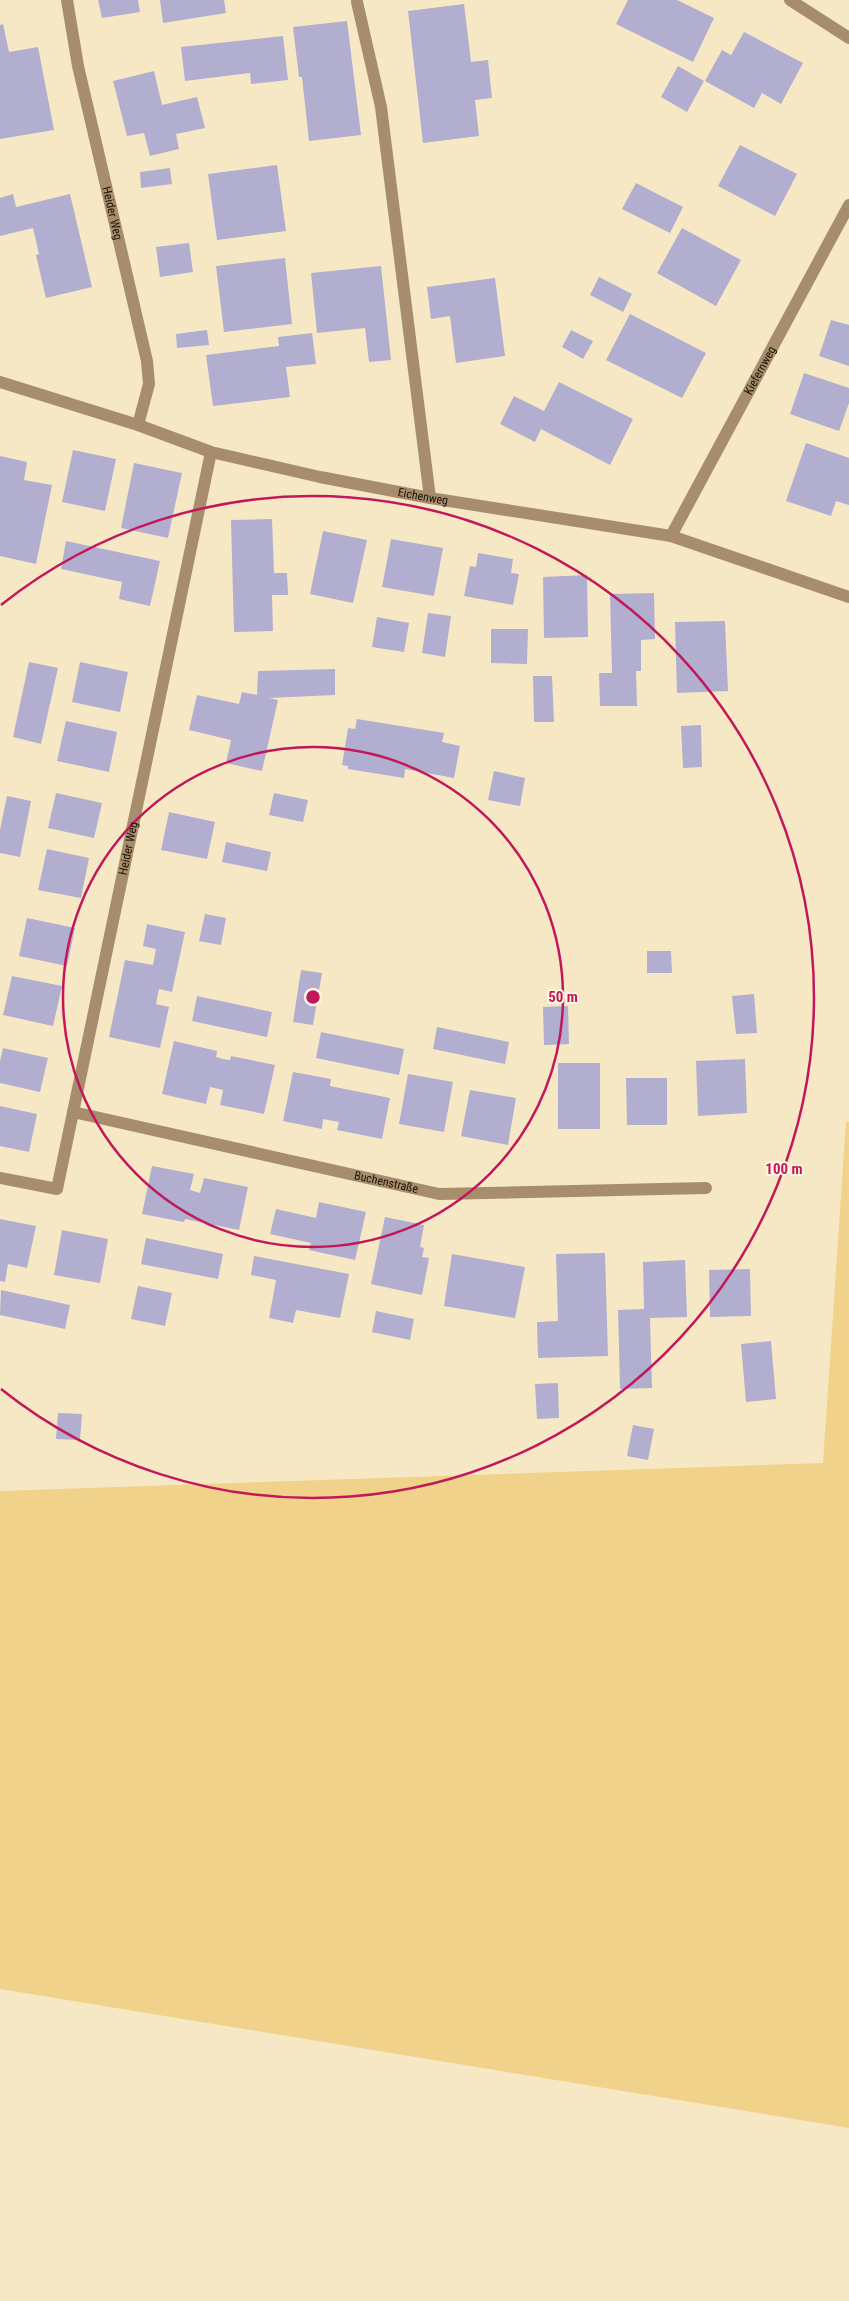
<svg xmlns="http://www.w3.org/2000/svg" width="849" height="2301" font-family="'Roboto Condensed',sans-serif">
<style>
.green{fill:#f1d28a}
.building{fill:#b1aed0}
.lines{fill:none;stroke-linecap:round;stroke-linejoin:round}
.lane{stroke:#a88d6d;stroke-width:12}
.street{stroke:#a88d6d;stroke-width:12}
.ring{fill:none;stroke:#c2185b;stroke-width:2.5}
.labels{text-anchor:middle;stroke-width:4;stroke-linejoin:round;paint-order:stroke}
.street-label{font-size:12px;fill:#191407;stroke:#fff6e1}
.centre{fill:#c2185b;stroke:#fff6e1;stroke-width:2.5}
.ring-label{font-size:15px;text-anchor:middle;font-weight:bold;fill:#c2185b;stroke:#fff6e1;stroke-width:4;stroke-linejoin:round;paint-order:stroke}
</style>
<rect width="100%" height="100%" fill="#f7e8c5"/>
<path class="green" d="M846,1121L849,1122V2128L0,1989V1491L823,1463Z"/>
<path class="building" d="M98,0H138L140,12L102,18Z
M160,0H224L226,13L163,23Z
M628,0H677L714,18L693,62L616,24Z
M464,4L471,62L488,60L492,98L475,100L479,136L423,143L408,11Z
M347,21L361,135L309,141L302,77H299L293,27Z
M3,24L9,52L38,47L54,130L0,139V25Z
M744,32L803,63L781,104L762,93L754,108L705,81L722,50L731,55Z
M283,36L288,80L251,84L250,73L185,81L181,47Z
M678,66L704,81L687,112L661,97Z
M154,71L162,105L197,97L205,128L176,134L179,149L150,156L144,133L127,136L113,81Z
M740,145L797,174L775,216L718,186Z
M277,165L286,231L217,240L208,174Z
M170,168L172,184L141,188L140,172Z
M636,183L683,207L670,233L622,209Z
M13,194L16,207L70,194L92,287L46,298L36,255L39,254L33,228L0,236V198Z
M682,228L741,260L716,306L657,273Z
M189,243L193,272L160,277L156,247Z
M285,258L292,324L224,332L216,266Z
M381,266L391,360L369,362L365,328L317,333L311,273Z
M599,277L632,294L623,312L590,295Z
M495,278L505,356L456,363L450,316L431,319L427,287Z
M630,314L706,353L682,398L606,360Z
M831,320L849,325V366L819,356Z
M207,330L209,345L177,348L176,334Z
M571,330L593,341L583,359L562,347Z
M312,333L316,364L286,367L290,397L213,406L206,355L279,346L278,337Z
M804,373L849,388V403L839,431L790,414Z
M559,382L633,419L610,465L541,429L535,442L500,424L514,396L544,411Z
M806,443L849,458V505L836,501L831,516L786,501Z
M73,450L116,459L105,511L62,502Z
M0,456L27,462L24,480L52,485L36,564L0,556Z
M134,463L182,473L168,538L121,528Z
M272,519L274,573H287L288,595H272L273,631L234,632L231,520Z
M323,531L367,540L353,603L310,594Z
M391,539L443,548L434,596L382,587Z
M66,541L160,561L150,606L119,599L122,582L61,569Z
M478,553L513,559L511,573L519,574L513,605L464,596L470,566L476,567Z
M587,575L588,637L544,638L543,577Z
M654,593L655,639L641,640V671H636L637,706H600L599,673H612L610,594Z
M428,613L451,616L445,657L422,653Z
M377,617L409,623L404,652L372,647Z
M725,621L728,691L677,693L675,622Z
M491,629H528L527,664L491,663Z
M29,662L58,668L41,744L13,737Z
M80,662L128,672L120,712L72,702Z
M335,669V695L269,698L278,700L262,771L226,763L231,740L189,730L197,695L239,704L242,692L257,695L258,671Z
M533,676H552L554,722H534Z
M357,719L444,733L442,742L460,746L454,778L405,769L404,778L348,769V766L342,765L348,728L355,729Z
M66,721L117,732L109,772L57,761Z
M701,725L702,767L683,768L681,726Z
M494,771L525,778L520,806L488,800Z
M56,793L102,803L94,838L48,828Z
M274,793L308,800L303,822L269,815Z
M7,796L31,801L20,857L0,853V830Z
M169,812L215,822L207,859L161,850Z
M226,842L271,852L267,871L222,862Z
M47,849L89,858L81,898L38,890Z
M205,914L226,918L221,945L199,941Z
M27,918L75,928L67,966L19,956Z
M147,924L185,932L172,992L159,989L156,1004L169,1007L160,1048L109,1037L125,960L153,965L156,949L143,946Z
M647,951H671L672,973H647Z
M301,970L322,973L313,1025L293,1022Z
M12,976L62,986L53,1026L3,1015Z
M754,994L757,1033L736,1034L732,996Z
M197,996L272,1012L267,1037L192,1021Z
M568,1006L569,1044L544,1045L543,1007Z
M437,1027L509,1042L505,1064L433,1049Z
M321,1032L404,1049L399,1075L316,1058Z
M174,1041L217,1051L216,1057L223,1059L230,1060L231,1056L275,1065L264,1114L220,1105L223,1090L210,1087L206,1104L162,1094Z
M3,1048L48,1058L40,1092L0,1083V1061Z
M745,1059L747,1113L698,1116L696,1061Z
M558,1063H600V1129H558Z
M293,1072L331,1079L330,1086L390,1098L382,1139L337,1130L339,1122L323,1119L322,1129L283,1121Z
M408,1074L453,1082L444,1132L399,1124Z
M626,1078H667V1125H627Z
M470,1090L516,1098L508,1145L461,1136Z
M0,1106L37,1114L29,1152L0,1146Z
M152,1166L194,1174L190,1190L197,1192L200,1193L204,1178L248,1187L239,1230L185,1219L184,1222L142,1214Z
M319,1202L366,1212L355,1260L309,1250L311,1243L270,1234L276,1209L316,1218Z
M385,1217L424,1225L420,1247L424,1248L422,1257L429,1258L422,1295L371,1284Z
M0,1219L36,1226L27,1268L8,1264L5,1282L0,1281Z
M62,1230L108,1239L100,1283L54,1275Z
M146,1238L223,1254L218,1279L141,1264Z
M605,1253L608,1356L538,1358L537,1322L558,1321L556,1254Z
M452,1254L525,1267L515,1318L444,1306Z
M254,1256L349,1274L340,1318L296,1310L293,1323L269,1318L276,1280L251,1275Z
M685,1260L687,1317L650,1318L652,1388L620,1389L618,1310L644,1309L643,1262Z
M750,1269L751,1316L710,1317L709,1270Z
M138,1286L172,1293L165,1326L131,1319Z
M1,1290L70,1305L65,1329L0,1315Z
M376,1311L414,1319L410,1340L372,1332Z
M771,1341L776,1399L746,1402L741,1344Z
M558,1383L559,1418L537,1419L535,1384Z
M58,1413L82,1414L80,1440L56,1439Z
M633,1425L654,1429L648,1460L627,1456Z"/>
<g class="lines">
<path class="lane" d="M357,2L381,107L430,498"/>
<g class="street">
<path id="s1" d="M67,0L78,66L147,361L149,384L138,425"/>
<path d="M790,0L849,38"/>
<path id="s2" d="M0,382L138,425L211,452L320,477L430,498L671,536L849,597"/>
<path id="s3" d="M671,536L849,205"/>
<path id="s4" d="M73,1112L439,1194L706,1188"/>
<path id="s5" d="M0,1178L57,1189L211,452"/>
</g>
</g>
<g class="ring">
<circle cx="313" cy="997" r="250"/>
<path d="M1 605A501 501 0 1 1 1 1389"/>
</g>
<g class="labels">
<g class="street-label">
<text dy="4" stroke="none"><textPath href="#s1" startOffset="218">Heider Weg</textPath></text>
<text dy="4" stroke="none"><textPath href="#s3" startOffset="188">Kiefernweg</textPath></text>
<text dy="4" stroke="none"><textPath href="#s2" startOffset="439">Eichenweg</textPath></text>
<text dy="4" stroke="none"><textPath href="#s5" startOffset="406">Heider Weg</textPath></text>
<text dy="4" stroke="none"><textPath href="#s4" startOffset="321">Buchenstraße</textPath></text>
</g>
</g>
<circle cx="313" cy="997" r="8" class="centre"/>
<g class="ring-label">
<text x="563" y="1002">50 m</text>
<text x="784" y="1174">100 m</text>
</g>
</svg>
